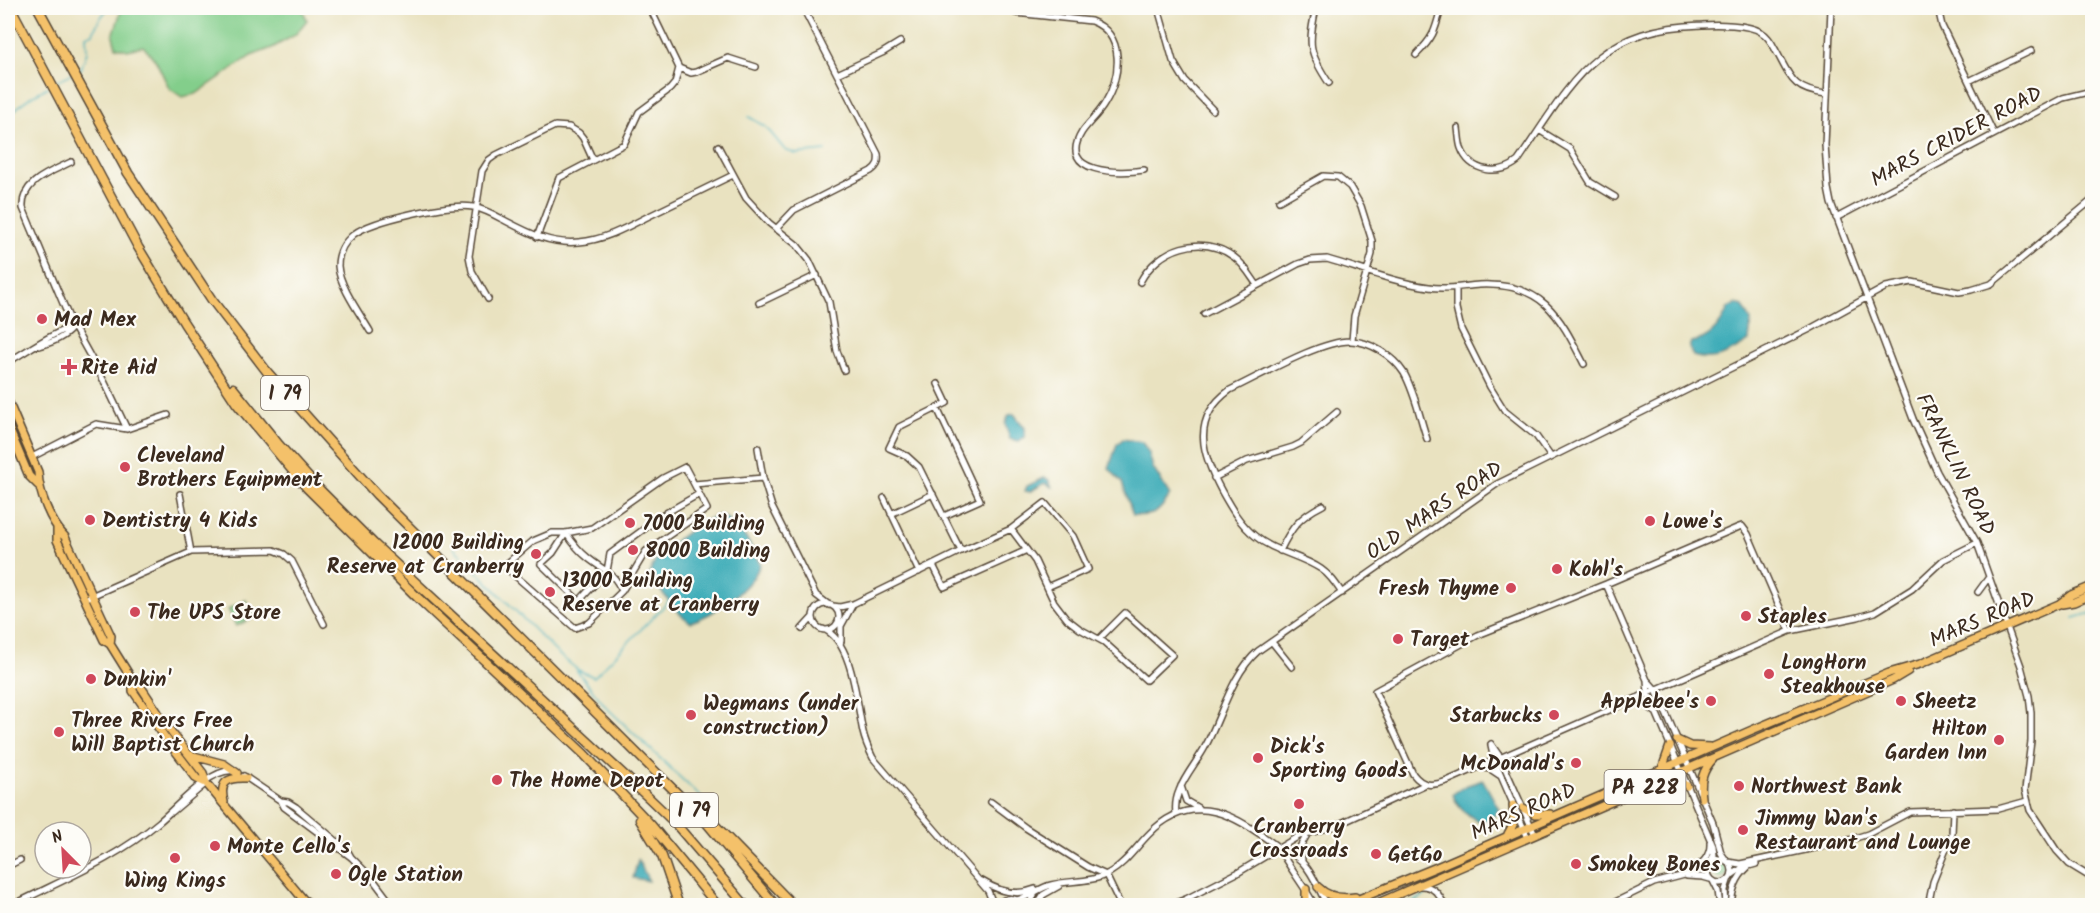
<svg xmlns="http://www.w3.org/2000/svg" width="2100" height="913" font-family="Kalam,sans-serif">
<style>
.green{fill:#83ce8b;stroke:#5f7c54;stroke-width:1.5}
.water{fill:#3aabb7;stroke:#3a6a6a;stroke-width:1.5}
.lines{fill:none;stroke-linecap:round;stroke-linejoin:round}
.stream{stroke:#3aabb7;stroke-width:1.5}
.minor-casing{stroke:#554636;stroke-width:8}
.major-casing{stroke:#554636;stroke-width:10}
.highway-casing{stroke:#554636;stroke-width:11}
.minor{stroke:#fff;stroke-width:5}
.major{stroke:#f4c16a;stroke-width:7}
.highway{stroke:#f4c16a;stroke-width:8}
.poi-dot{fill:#d1495b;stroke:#fdfcf7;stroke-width:2}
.labels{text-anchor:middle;stroke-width:4.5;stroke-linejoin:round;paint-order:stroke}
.shield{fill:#fdfcf7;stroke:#75695f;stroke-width:1.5}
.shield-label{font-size:20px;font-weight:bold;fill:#3b2a1e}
.street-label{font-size:21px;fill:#3b2a1e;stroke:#fdfcf7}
.poi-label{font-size:21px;font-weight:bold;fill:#3b2a1e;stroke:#fdfcf7;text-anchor:start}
</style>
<rect width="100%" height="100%" fill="#fdfcf7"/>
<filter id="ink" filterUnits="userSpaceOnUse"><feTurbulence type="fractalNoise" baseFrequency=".0167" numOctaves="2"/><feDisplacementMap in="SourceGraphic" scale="12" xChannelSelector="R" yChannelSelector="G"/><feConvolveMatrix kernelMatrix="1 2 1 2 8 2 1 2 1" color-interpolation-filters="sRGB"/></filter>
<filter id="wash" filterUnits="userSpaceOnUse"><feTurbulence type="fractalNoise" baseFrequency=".008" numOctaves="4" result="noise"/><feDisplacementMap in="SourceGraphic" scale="24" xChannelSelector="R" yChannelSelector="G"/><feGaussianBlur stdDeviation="1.35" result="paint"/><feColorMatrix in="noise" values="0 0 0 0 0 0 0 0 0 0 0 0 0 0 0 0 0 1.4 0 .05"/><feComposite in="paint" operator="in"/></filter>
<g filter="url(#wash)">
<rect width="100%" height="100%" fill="#e9e2c0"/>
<path class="green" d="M122,8H302L307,20L295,35L272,48L251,56L196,94L182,97L169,88L156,61L143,46L128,50L116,47L113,36Z
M246,600L255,617L236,626L228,609Z
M1713 871a7 7 0 1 1 14 0a7 7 0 1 1-14 0Z"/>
<path class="water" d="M1736,304L1743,306L1751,321L1749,341C1730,353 1715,363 1693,356L1689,348L1691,342C1710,340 1721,325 1728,308Z
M1014,414L1025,428V437L1019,441L1010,439L1005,424L1009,415Z
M1123,439L1142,442L1149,453L1153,468L1170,495C1159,513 1154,517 1133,515L1122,483L1109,468L1117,444Z
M1044,478L1048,479L1052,487L1045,483L1029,492L1025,491L1027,486Z
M719,515C738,522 752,546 760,564C753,587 713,616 690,622L680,614L650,578C647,556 699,521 719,515Z
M1483,780L1499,809L1493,817L1481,823C1471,818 1455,805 1453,794L1465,786Z
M638,860L649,881L633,878Z"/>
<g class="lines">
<path class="stream" d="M76,72L81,69L87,52L86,36L93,33L99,20L108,8
M54,83L71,74
M749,117L766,127L785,150L796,154L826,151
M8,124C11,107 33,95 48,87
M454,548L558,654L578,670L594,677L670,600
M2074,618L2092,613
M577,671L607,708L705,801
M1408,906L1427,894"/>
</g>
</g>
<g filter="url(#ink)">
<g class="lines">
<defs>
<path id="minor" d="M1003,8L1016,13L1091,21C1126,34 1121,77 1105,103C1099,114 1089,122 1082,132C1056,174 1120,174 1144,170
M1158,8L1173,61L1185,81L1213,110
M1316,8C1308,43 1308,52 1329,83
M1831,8L1825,145L1828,188L1831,203L1913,419L1937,472L1977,543L2021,666L2029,696L2031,713V741L2025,790L2030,810L2057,851L2069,864L2092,878
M1938,8L1942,26L1994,134
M1416,55C1434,37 1435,31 1441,8
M679,68L691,73L696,72L728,58L756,67
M837,74L882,53L900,42
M1969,81L2031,51
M1458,128C1459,135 1459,142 1461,148C1470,173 1500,176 1518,161C1572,82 1595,28 1702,25C1717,24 1749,24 1761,32C1768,36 1772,43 1775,49C1791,78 1792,90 1826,94
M1539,130L1570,149L1590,182L1615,197
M718,146L746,198L769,223L797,245L809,260L829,302L837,351L844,370
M71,162C51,172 21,181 23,208L70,320L105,383L127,429
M1279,201L1323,176L1338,177L1350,187L1361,206L1372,241V254L1354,316L1352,341
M1836,218L2063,98L2092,91
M776,229L794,210L871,171C878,166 879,162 878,154L803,8
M537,237L559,178L624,144L639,112L670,89L675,83L679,68L650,8
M1140,282C1158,248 1201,233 1234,257C1244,264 1250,275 1257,285
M1456,288V308L1461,329L1490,387L1505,411L1536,436L1551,457
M488,299L472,271L469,256L482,171L489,160L496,155L555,126L569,127L579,133L583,138L593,160
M759,303L817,275
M1204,314L1298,264L1310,260L1327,259C1359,268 1396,283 1429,287C1446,290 1463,286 1479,285C1543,282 1559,315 1584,364
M370,331C360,314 339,285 338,266C338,253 344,242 354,234C373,220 449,203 473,207C483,209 493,214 502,219C527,232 550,245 579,242C604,240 626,228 647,217C676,203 704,189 733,175
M39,346C51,343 64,338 72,328
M8,362C29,350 50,334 73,326
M938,384L947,403L899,427L889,448L907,456L919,467L961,551
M937,408L980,500L944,516
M758,448L763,478L772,507L816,595L829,605
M32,457L96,424L127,429L168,415
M1214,478L1247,461L1293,447L1301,443L1337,412
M180,494L191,552
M699,494L666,513L610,554L607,571L579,601L541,564L553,553L566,533C572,542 579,551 588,558C604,571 613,571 622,591L589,623L575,628L504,566L533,541L552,533H566L592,528L663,478L685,467L694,484L763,478
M884,498L919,572
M891,514L933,494
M1011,529L1035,561L1054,602L1067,619L1080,629L1104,642L1146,680L1172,655L1125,613L1099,639
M1280,551C1291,528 1299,517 1323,505
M933,565L944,587L1027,550
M1606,584L1647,680L1648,693L1713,846L1714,855L1710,862
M622,591L646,551L707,509L694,484
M1978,592L1989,577
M1342,593C1336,584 1330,575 1321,569C1300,555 1274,552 1255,536C1240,524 1231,508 1222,492C1202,455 1190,419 1230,390C1260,376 1319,341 1350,341C1370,341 1393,356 1404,373C1415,393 1420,418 1427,439
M89,597L191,552L274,550L284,554L292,561L324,624
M813 617a13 13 0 1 1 26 0a13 13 0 1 1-26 0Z
M833,606L840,607L853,604L961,551L1011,529L1045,503L1073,536L1088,569L1047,587
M802,629L813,617
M823,629C853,640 857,706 863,732C865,741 869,750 873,758L988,891L994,906
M1790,631L1447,781C1432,786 1423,787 1413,774L1375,691L1478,635L1606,584L1739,527L1742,526L1748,534L1790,631L1858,617L1875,612L1912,589L1943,560L1977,543
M841,641V626L853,604
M1272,642L1292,667
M1648,681L1656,690L1713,823L1721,853L1726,860
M1632,701L1643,702L1655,712
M1491,744L1500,757L1535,835
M1491,746L1494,760L1528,838
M1480,767L1490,769L1499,775
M244,776L281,801L288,802L296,807L347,850L351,857
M1181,786L1186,801L1198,808
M281,801L284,807L351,857L372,878L393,906
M991,802L1026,828L1088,867L1106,875L1121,906
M172,812L204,785
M1176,814C1175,806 1176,798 1179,791C1185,775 1197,762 1205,747C1222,716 1231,675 1258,651L1497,484L1808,330L1886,287L1912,282L1959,292L1971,290L1991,284L2092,200
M1279,848C1289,868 1304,885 1315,906
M1708 871a12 12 0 1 1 24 0a12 12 0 1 1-24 0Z
M1302,860L1300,847L1308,833
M1728,862L1740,864L1843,842L1868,834L1910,812L1998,809L2027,801
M8,866L20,860
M1690,871C1702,864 1711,857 1710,842
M1732,875L1742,868L1756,864
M1687,876L1703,877L1710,879
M982,881C998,891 1016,897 1035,889
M1713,881L1718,891L1720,906
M1421,886C1434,886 1439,894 1445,906
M1017,900C1029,897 1039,888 1051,885C1070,880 1092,883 1109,873C1125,864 1136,847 1149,834C1193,788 1238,816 1279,848C1306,855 1316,882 1327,906
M11,906C62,880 116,859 159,822C176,808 210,768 233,771
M997,906C1005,896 1016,896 1024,906
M1027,906L1034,896
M1036,906L1043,895L1059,886
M1168,906L1186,899L1239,872L1299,836L1335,826L1424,785
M1607,906L1654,883L1700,871L1709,865
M1726,906L1725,890L1728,881
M1731,906C1732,890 1736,878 1748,867
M1928,906L1933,882L1952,834L1953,810"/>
<path id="major" d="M8,401L38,472C39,494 50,521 65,537L111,636L110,644
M8,426L29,476L38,485
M57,528V540L104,640L110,644L133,681L141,687L168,728L203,773L206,783L303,899L313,906
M2062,604L2074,602L2092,594
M133,681V691L164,736L197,779L206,783
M1677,740L1690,746L1710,747
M190,755L224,764L237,773
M1662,769L1670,746
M1667,781L1677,780L1687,786
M1702,798C1700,781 1702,771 1713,759
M224,802C219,782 227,777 246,778
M1523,808L1535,814H1550
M1508,834L1514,823L1513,805
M1318,887C1328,897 1341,899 1355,897
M1306,906V889
M1342,906L1437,867L1752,730L1889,673L1920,664L2059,604L2071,595L2092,586
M1371,906L1893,680L1908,671"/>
<path id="highway" d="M11,8L138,247L184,323L237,404L307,488L419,599L584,754L651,825L718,906
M38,8L128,173L212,300L268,373L377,495L705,821L776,906
M233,388L279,445L317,487L374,544L649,798L674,822L746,906
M640,820L662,856L679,906
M711,821L794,906"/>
</defs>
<use href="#minor" class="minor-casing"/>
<use href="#major" class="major-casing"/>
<use href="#highway" class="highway-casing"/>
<use href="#minor" class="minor"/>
<use href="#major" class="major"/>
<use href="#highway" class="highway"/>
</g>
</g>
<g class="poi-dot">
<circle cx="42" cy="319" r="6"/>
<path d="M66 358h6v6h6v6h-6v6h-6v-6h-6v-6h6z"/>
<circle cx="125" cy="467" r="6"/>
<circle cx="90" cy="520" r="6"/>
<circle cx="1650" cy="521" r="6"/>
<circle cx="630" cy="523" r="6"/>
<circle cx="633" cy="550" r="6"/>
<circle cx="536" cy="554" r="6"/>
<circle cx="1557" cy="569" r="6"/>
<circle cx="1511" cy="588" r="6"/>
<circle cx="550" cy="592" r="6"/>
<circle cx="135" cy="612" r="6"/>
<circle cx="1746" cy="616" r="6"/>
<circle cx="1398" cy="639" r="6"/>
<circle cx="1769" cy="674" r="6"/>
<circle cx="91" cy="679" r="6"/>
<circle cx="1711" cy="701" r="6"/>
<circle cx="1901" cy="701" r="6"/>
<circle cx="691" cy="715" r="6"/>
<circle cx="1554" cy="715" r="6"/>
<circle cx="59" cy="732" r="6"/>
<circle cx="1999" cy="740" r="6"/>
<circle cx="1258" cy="758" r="6"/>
<circle cx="1576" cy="763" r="6"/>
<circle cx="497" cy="780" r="6"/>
<circle cx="1739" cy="786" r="6"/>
<circle cx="1299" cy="804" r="6"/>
<circle cx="1743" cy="830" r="6"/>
<circle cx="215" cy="846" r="6"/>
<circle cx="1376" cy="854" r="6"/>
<circle cx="175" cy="858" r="6"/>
<circle cx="1576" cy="864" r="6"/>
<circle cx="336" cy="874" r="6"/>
</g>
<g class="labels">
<g class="shield">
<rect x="261" y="376" width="48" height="34" rx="4.5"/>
<rect x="1604.5" y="770" width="81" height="34" rx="4.5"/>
<rect x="670" y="793" width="48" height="34" rx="4.5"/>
</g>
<g class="shield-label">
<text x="285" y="400">I 79</text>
<text x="1645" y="794">PA 228</text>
<text x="694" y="817">I 79</text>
</g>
<g class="street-label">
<text transform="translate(1956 136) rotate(-28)" y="7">MARS CRIDER ROAD</text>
<text transform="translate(1956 464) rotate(64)" y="7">FRANKLIN ROAD</text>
<text transform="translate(1434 510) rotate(-34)" y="7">OLD MARS ROAD</text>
<text transform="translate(1982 619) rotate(-23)" y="7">MARS ROAD</text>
<text transform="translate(1523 811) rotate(-24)" y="7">MARS ROAD</text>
</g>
<g class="poi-label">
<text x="54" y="326">Mad Mex</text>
<text x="81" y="374">Rite Aid</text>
<text x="137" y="462">Cleveland<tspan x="137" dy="24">Brothers Equipment</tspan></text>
<text x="102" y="527">Dentistry 4 Kids</text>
<text x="1662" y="528">Lowe's</text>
<text x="642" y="530">7000 Building</text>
<text x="524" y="549" text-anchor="end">12000 Building<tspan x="524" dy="24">Reserve at Cranberry</tspan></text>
<text x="645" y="557">8000 Building</text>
<text x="1569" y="576">Kohl's</text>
<text x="562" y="587">13000 Building<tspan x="562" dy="24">Reserve at Cranberry</tspan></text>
<text x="1499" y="595" text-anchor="end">Fresh Thyme</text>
<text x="147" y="619">The UPS Store</text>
<text x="1758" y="623">Staples</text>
<text x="1410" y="646">Target</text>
<text x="1781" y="669">LongHorn<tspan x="1781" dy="24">Steakhouse</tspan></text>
<text x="103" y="686">Dunkin'</text>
<text x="1699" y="708" text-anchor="end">Applebee's</text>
<text x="1913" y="708">Sheetz</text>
<text x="703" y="710">Wegmans (under<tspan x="703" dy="24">construction)</tspan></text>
<text x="1542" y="722" text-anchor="end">Starbucks</text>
<text x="71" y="727">Three Rivers Free<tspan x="71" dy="24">Will Baptist Church</tspan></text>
<text x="1987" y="735" text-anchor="end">Hilton<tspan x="1987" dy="24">Garden Inn</tspan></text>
<text x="1270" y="753">Dick's<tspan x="1270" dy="24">Sporting Goods</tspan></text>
<text x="1564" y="770" text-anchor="end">McDonald's</text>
<text x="509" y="787">The Home Depot</text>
<text x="1751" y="793">Northwest Bank</text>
<text x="1755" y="825">Jimmy Wan's<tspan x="1755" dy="24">Restaurant and Lounge</tspan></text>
<text x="1299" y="833" text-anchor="middle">Cranberry<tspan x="1299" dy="24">Crossroads</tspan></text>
<text x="227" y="853">Monte Cello's</text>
<text x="1388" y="861">GetGo</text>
<text x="1588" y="871">Smokey Bones</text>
<text x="348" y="881">Ogle Station</text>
<text x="175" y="887" text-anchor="middle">Wing Kings</text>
</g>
</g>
<rect width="2100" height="913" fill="none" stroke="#fdfcf7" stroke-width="30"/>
<g transform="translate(63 850) rotate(336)"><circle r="28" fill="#fdfcf7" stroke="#afa8a0" stroke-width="1.5"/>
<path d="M0-4.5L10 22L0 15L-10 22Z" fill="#d1495b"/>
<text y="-9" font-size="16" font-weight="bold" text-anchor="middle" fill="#3b2a1e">N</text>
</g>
</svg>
